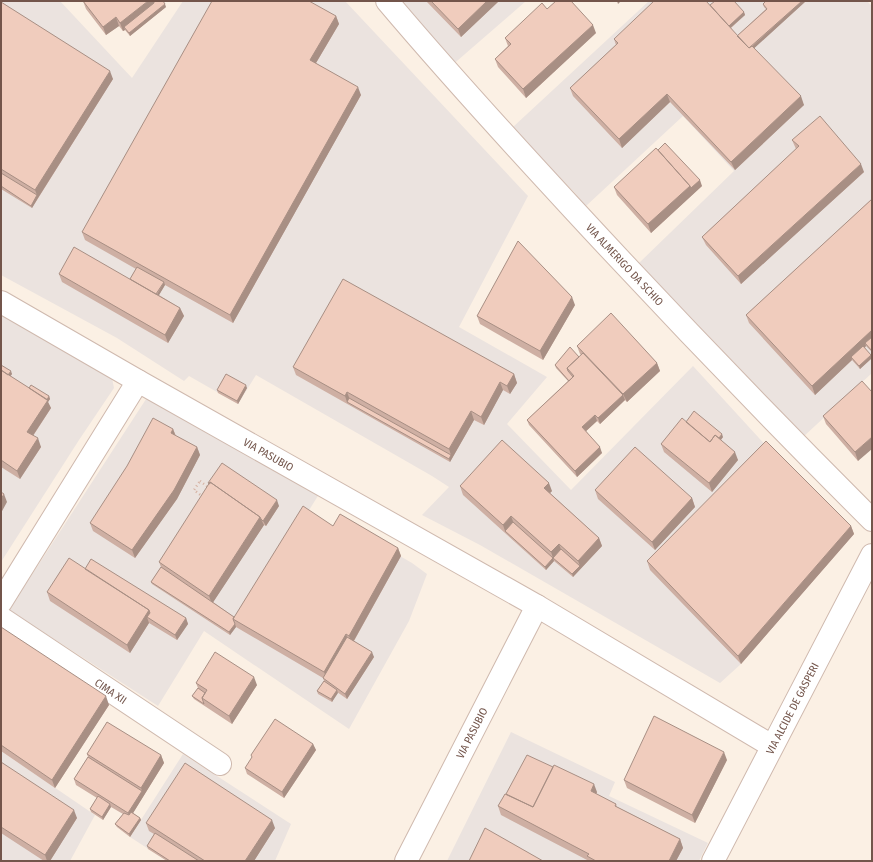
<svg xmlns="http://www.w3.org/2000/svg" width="873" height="862" font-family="'Fira Sans Condensed',sans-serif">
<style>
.industrial{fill:#ebe3df}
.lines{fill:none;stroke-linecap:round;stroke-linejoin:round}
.minor-casing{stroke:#cfb9ae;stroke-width:24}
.path{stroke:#d5b0a0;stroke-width:2.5;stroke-dasharray:1 3;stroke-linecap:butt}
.minor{stroke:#fff;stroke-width:22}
.wall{fill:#ceafa3}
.shaded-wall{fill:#a88f84}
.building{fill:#f0ccbd;stroke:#a88f84}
.labels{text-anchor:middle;stroke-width:3;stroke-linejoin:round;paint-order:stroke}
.street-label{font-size:11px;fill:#73554b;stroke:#fef5ea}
</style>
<rect width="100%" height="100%" fill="#fbf0e4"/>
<path class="industrial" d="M1,1H60L132,78L183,1H345L528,196L459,327L547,377L507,424L571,490L693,366L769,449L741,664L720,683L480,545L422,515L449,487L432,476L256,375L238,404L189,376L184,381L117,338L1,275Z
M391,1H526L450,67Z
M649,1H867L872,6V373L802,438L639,263L734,171L683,116L586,206L574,192L510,128L513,127Z
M1,312L112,378L114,388L79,440L1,562Z
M150,393L321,491L306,515L336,535L343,523L412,563L427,574L409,621L349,729L204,631L158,706L9,610Z
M511,732L615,782L609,796L708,843L699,861H447Z
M1,751L95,815L70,861H1Z
M183,754L291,824L275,861H167L130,837Z"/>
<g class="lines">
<defs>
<g id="minor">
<path id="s1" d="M387,1C447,72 510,141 573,209C670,314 770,418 872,520"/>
<path id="s2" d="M1,302L138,381L537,606L772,746"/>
<path d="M1,602L138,381"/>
<path id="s3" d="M1,618L220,764"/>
<path id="s4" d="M406,861L537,606"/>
<path id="s5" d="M713,861L872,555"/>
</g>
</defs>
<use href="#minor" class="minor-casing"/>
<path class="path" d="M200,481L213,491L207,500L194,490Z"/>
<use href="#minor" class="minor"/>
</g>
<path class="wall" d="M83,1L166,7L130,36L125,30L123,31L119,26L106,35L86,9Z
M426,1H499L461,37Z
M766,1H806L754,48L804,105L735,170L670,102L622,148L573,96L570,88L616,45L614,39L710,5L744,12L745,15L731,28L737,36L766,9L764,7L763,4Z
M1,2L113,79L32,208L1,189Z
M547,9L596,33L526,98L498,67L495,59L508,46L505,38Z
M336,16L339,24L316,63L361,95L233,323L165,285L159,295L180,308L184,316L168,343L62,282L59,274L130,279L136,269L85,240L82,232Z
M792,140L864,172L741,284L706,245L702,237L796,149Z
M658,150L702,186L651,233L617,195L614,187Z
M872,199V352L866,346L865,348L872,357V358L860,369L852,360L815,395L749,323L746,315Z
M575,305L543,360L480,324L477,316Z
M577,346L657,363L660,371L627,402L625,400L600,424L597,421L586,431L602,453L577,477L529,425L527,420L568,381L556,368L555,365L579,357L581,355L580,354Z
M1,365L12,374L10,376L29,388L49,396L50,399L48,402L51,408L33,436L41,447L20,479L1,467Z
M293,367L514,374L517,383L510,394L503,390L484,425L474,420L450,462L296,375Z
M247,388L238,404L218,393L217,390Z
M872,392L858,461L826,424L823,416Z
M173,429L176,436L197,447L200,455L177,499L135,558L93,531L90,523Z
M723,437L721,440L738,460L712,492L664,452L661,444Z
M208,483L279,506L266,526L264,525L213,602L234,617L333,526L398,548L401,556L354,641L374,657L347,699L337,692L332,702L318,694L317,691L324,681L323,678L236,627L230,635L152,584L151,582L161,567L159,562L209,485Z
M460,486L552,491L550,493L599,538L602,546L573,577L554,561L546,570L463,495Z
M595,490L692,498L695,507L655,550L598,499Z
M851,526L854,534L741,664L650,570L647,561Z
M85,569L186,618L188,624L177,640L149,623L130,653L50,601L47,592Z
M1,627L109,705L55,788L1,751Z
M196,683L257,685L232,724L194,699L192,696L198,688Z
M313,744L316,750L284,798L247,774L245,768Z
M87,754L161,755L164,763L133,813L140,818L141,820L130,837L117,827L115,824L123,814L111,807L103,820L91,812L90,809L97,798L76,785L74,779L88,757Z
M727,760L695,823L627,788L624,780Z
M1,762L77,818L50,861H44L1,833Z
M597,792L596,794L616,804L617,807L680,839L683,848L676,861H589L501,815L498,806L506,794Z
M146,823L275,828L254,861H167L148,849L147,846L154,834L149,831Z"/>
<path class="shaded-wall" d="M148,1H154L155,6L124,27L125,30L123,31L120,23Z
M487,1H499L461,37L458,29Z
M617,1H621L618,4Z
M802,1H806L749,53L748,50Z
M165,4L166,7L130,36L129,33Z
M744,12L745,15L728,30L727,27Z
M336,16L339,24L313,68L310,60Z
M116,17L119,26L106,35L103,27Z
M593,25L596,33L526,98L523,89Z
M110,71L113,79L38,198L35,190Z
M358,87L361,95L233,323L230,315Z
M667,94L670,102L622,148L619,139Z
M801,96L804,105L735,170L731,162Z
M861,164L864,172L741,284L738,276Z
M700,180L702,186L651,233L648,224L690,186Z
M37,195L38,198L32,208L31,206Z
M164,282L165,285L156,300L155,298Z
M572,297L575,305L543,360L540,351Z
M180,308L184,316L168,343L165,335Z
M872,330V341L865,343L866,346L852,359L851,357L852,360L815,395L812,386Z
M871,355L872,358L860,369L859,366Z
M657,363L660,371L627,402L623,394Z
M11,371L12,374L7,381L6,378Z
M514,374L517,383L510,394L507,386Z
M500,382L503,390L484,425L481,417Z
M246,385L247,388L238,404L237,401Z
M347,392L350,400L347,402L345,396Z
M623,395L625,400L600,424L598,418Z
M49,396L50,399L48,402L51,408L30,440L27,432Z
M471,411L474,420L450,462L449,459L451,455L449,449Z
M595,415L597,421L584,433L582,427Z
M173,429L176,437L171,433Z
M722,434L723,437L713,450L712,447Z
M872,437V449L858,461L855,452Z
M38,438L41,447L20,479L17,471Z
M197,447L200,455L177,499L135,558L132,550Z
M600,447L602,453L577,477L575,471Z
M735,452L738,460L712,492L709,483Z
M549,483L552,491L547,496L544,488Z
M4,494L7,502L1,513V499Z
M692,498L695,507L655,550L652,542Z
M277,500L279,506L266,526L263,521Z
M511,516L514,524L505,531L503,525Z
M260,517L264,525L212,604L209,596Z
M851,526L854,534L741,664L738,656Z
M599,538L602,546L573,577L572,574L580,566L578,561Z
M559,544L562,552L553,558L551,552Z
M398,548L401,556L352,644L349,636Z
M553,558L554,561L546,570L545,567Z
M149,610L152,618L147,617L149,623L130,653L127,645Z
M186,618L188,624L177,640L175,635Z
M235,624L236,627L230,635L229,632Z
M346,634L349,642L327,680L324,672Z
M372,652L374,657L347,699L345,694Z
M254,677L257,685L232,724L229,716Z
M337,690L338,693L332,702L331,699Z
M106,696L109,705L55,788L52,780Z
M313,744L316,750L284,798L282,792Z
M724,752L727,760L695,823L692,815Z
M161,755L164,763L130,818L128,813L142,791L141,788Z
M594,784L597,792L594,799L591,791Z
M110,804L111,807L103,820L102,817Z
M74,810L77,818L50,861H47L45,855Z
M140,818L141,820L130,837L129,834Z
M272,820L275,828L254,861H245Z
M680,839L683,848L676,861H669Z"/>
<path class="building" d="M83,1H148L120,23L116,17L103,27Z
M154,1H163L165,4L129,33L124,27L154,3Z
M212,1H309L336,16L310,60L358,87L230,315L82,232Z
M431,1H487L458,29Z
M556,1H571L593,25L523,89L495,59L511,44L505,38L542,3L547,9Z
M654,1H706L749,48L752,46L801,96L731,162L667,94L619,139L570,88L618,43L614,39Z
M715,1H734L744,12L729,26L710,5Z
M766,1H802L749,48L737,36L767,9L763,4Z
M1,2L110,71L35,190L1,169Z
M820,116L861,164L738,276L702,237L799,146L792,140Z
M665,143L700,180L691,188L690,186L658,150Z
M656,148L690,186L648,224L614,187Z
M1,173L37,195L31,206L1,186Z
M872,199V330L812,386L746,315Z
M518,241L572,297L540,351L477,316Z
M74,247L180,308L165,335L59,274Z
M137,267L164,282L156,294L130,279Z
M343,279L514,374L507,386L500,382L481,417L471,411L449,449L347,392L345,396L293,367Z
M611,313L657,363L623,394L577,346Z
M872,337V351L865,343Z
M863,346L871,355L859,366L851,357Z
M570,347L579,357L567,368L568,371L573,377L569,381L555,365Z
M583,353L623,395L598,418L595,415L582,427L600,447L575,471L527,420L574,376L567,368Z
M1,365L11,371L8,375L1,370Z
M1,370L48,400L27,432L38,438L17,471L1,460Z
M226,374L246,385L237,401L217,390Z
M862,381L872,392V437L855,452L823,416Z
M31,385L49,396L47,400L29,388Z
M349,398L451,455L449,459L347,402Z
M694,411L722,434L719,438L715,435L710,442L686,422Z
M153,418L173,429L171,433L197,447L174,490L132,550L90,523L127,466Z
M682,418L710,442L715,435L735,452L709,483L661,444Z
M502,440L549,483L544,488L599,538L578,561L559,544L551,552L511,516L503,525L460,486Z
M766,441L851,526L738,656L647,561Z
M635,447L692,498L652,542L595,490Z
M222,463L277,500L263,521L261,519L260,517L210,482V484L208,483Z
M210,482L260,517L209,596L159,562Z
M1,492L4,494L1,499Z
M303,506L333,526L340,514L398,548L349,636L346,634L324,672L233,619Z
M513,522L553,558L545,567L505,531Z
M561,549L580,566L572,574L553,558Z
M69,558L149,610L127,645L47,592Z
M91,559L186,618L175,635L147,617L150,613L149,610L85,569Z
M161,567L234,617L233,619L235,624L229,632L151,582Z
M1,627L106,696L52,780L1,745Z
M347,637L372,652L345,694L323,678Z
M215,652L254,677L229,716L202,698L207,690L196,683Z
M324,681L337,690L331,699L317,691Z
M198,688L205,693L202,698L204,704L192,696Z
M654,716L724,752L692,815L624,780Z
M275,719L313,744L282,792L245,768L252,757L251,755Z
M107,722L161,755L141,788L87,754Z
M527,755L553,767L533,807L506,794Z
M88,757L142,791L128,813L74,779Z
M1,762L74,810L45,855L1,827Z
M185,763L272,820L245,861H205L146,823Z
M554,765L594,784L591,791L616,804L615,806L680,839L669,861H596L587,856L589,854L498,806L505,794L533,807Z
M98,796L110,804L102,817L90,809Z
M131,812L140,818L129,834L115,824L124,813L129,815Z
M485,828L543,861H469Z
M155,833L199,861H170L147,846Z"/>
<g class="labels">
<g class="street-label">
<text dy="4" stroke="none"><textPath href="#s1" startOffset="355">VIA ALMERIGO DA SCHIO</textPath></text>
<text dy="4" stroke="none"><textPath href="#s2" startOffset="308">VIA PASUBIO</textPath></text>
<text dy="4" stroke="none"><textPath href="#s3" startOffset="132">CIMA XII</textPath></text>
<text dy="4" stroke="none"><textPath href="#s5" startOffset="172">VIA ALCIDE DE GASPERI</textPath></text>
<text dy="4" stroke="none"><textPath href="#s4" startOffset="144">VIA PASUBIO</textPath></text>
</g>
</g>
<rect width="873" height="862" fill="none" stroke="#73554b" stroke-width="4"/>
</svg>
